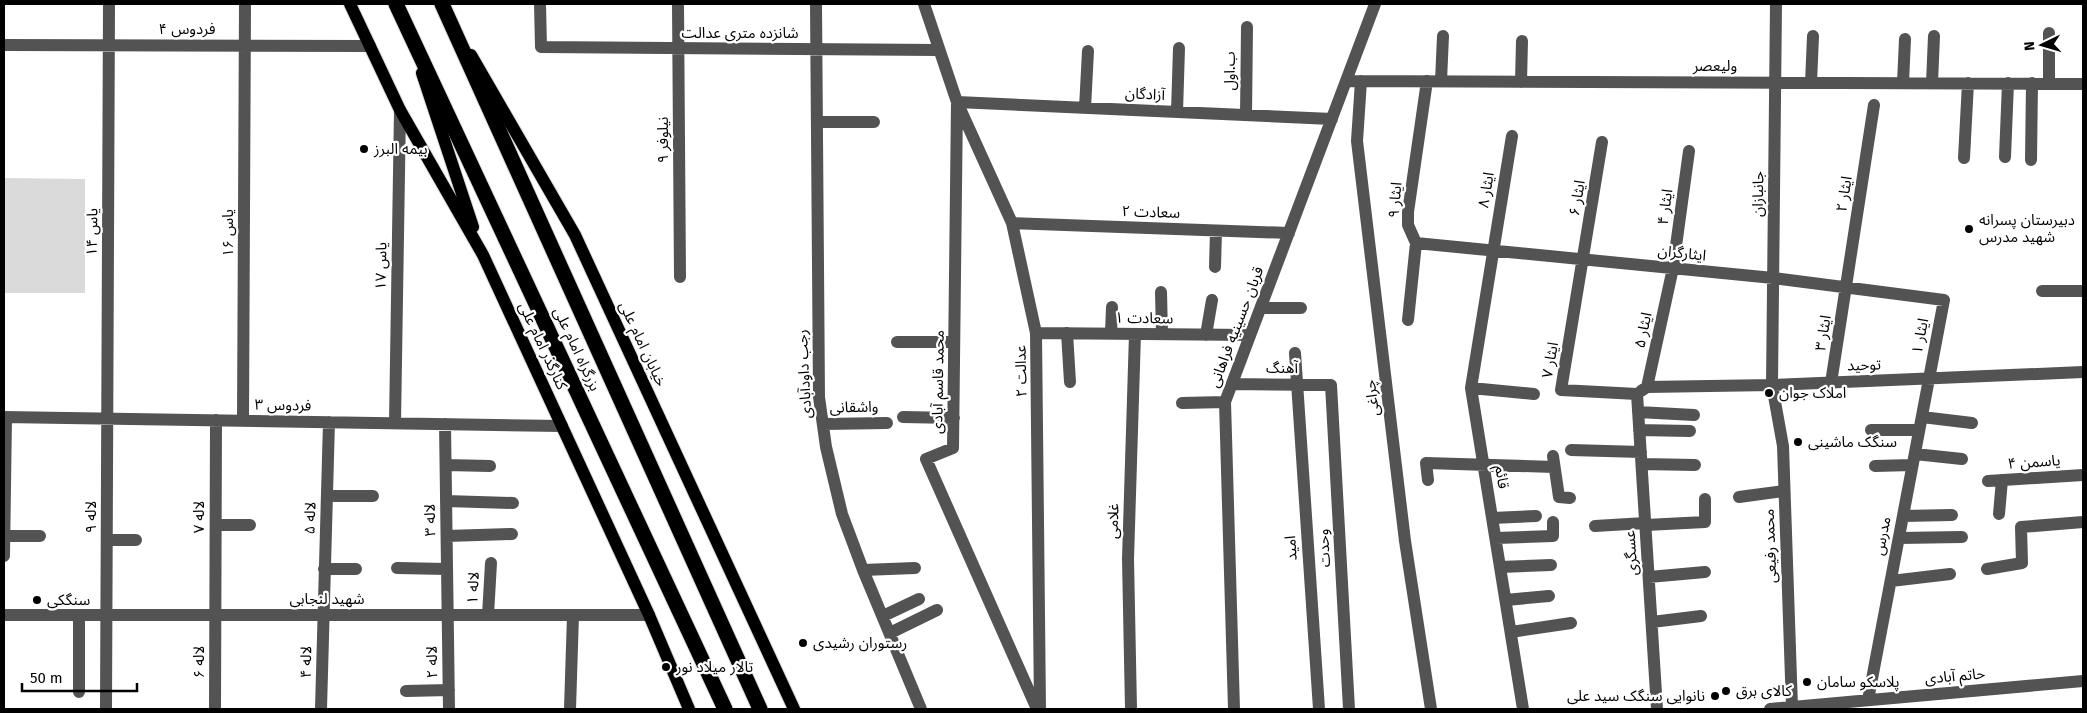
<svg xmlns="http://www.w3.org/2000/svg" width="2087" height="713" font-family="'Fira Sans','Noto Sans Arabic',sans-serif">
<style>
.green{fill:#dadada}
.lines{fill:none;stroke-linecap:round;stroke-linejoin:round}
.major-casing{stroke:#dbdbdb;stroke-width:14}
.highway-casing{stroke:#dbdbdb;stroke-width:17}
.minor{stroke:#535353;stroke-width:12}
.major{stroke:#000;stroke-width:12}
.highway{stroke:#000;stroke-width:15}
.poi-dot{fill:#000;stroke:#fff;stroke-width:2}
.labels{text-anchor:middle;stroke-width:4.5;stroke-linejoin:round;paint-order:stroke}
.street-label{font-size:15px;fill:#000;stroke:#fff}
.poi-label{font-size:15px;fill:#000;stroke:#fff;text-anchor:start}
</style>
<rect width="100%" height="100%" fill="#fff"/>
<path class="green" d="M4,178L85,179V293H4Z"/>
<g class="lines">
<defs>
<path id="major" d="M350,4L400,110L483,255L649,615L689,709
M471,55L575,235L794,709
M422,73L473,227"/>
<path id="highway" d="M396,4L725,709
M442,4L760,709"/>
</defs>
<use href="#major" class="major-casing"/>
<use href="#highway" class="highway-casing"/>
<path class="minor" d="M540,4L541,47L939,50
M678,4L680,277
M816,4L819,397L826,447L842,514L863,570L921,709
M924,4L957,102L1012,223L1036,333L1040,709
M1776,4L1772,385L1783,446L1792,707
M4,45L370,46
M1346,81L2083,84
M1361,81L1357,141L1405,541L1431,709
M1441,81L1443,36
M1521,82L1522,41
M1811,83L1813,36
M1903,83L1905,39
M1932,83L1934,36
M2049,83V33
M1085,108L1088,51
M1177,112L1179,48
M1246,115L1247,27
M817,122H874
M1512,136L1471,388L1523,709
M1602,142L1561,390L1637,394
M2005,157L2008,83
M1964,158L1968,83
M2031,160L2032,83
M1012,223L1289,233
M1416,243L1773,278L1944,300L1868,700
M1215,267L1216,231
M2042,291H2083
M1161,292L1162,334
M1261,308H1301
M1408,320L1416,243L1408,225V212L1427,81
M1036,333L1250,335
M1067,333L1070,382
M1111,333L1112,307
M1206,335L1212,300
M897,342H954
M1295,353L1319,709
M1831,383L1874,105
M1232,384L1331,385L1349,709
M1647,387L1772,385L2083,372
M1471,388L1534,394
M1641,391L1647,387L1673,268L1689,151
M1637,394L1657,709
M1182,403L1225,402
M1638,412L1694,415
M4,417L562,426
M903,417L954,418
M1922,417L1972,423
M243,421L245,4
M395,423L400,110
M445,424L449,709
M823,424L887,423
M1639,430L1690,431
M1871,430H1919
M1571,450L1641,452
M1915,454L1962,459
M1553,456L1559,497L1570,498
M1642,464L1695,465
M446,465L490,466
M1875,466L1912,465
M1428,480L1426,463L1554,467
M1988,481L2083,475
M327,496H373
M1739,497L1784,491
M446,501L513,503
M1999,514L2002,480
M1903,516L1952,515
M1492,518L1536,516
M216,525H250
M1646,525L1705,522V499
M1595,526L1645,523
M4,536H40
M447,536L512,534
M1496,538L1553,536V522
M1899,538L1962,537
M107,540H136
M4,556L6,417
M1500,567L1551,565
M397,568L447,569
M324,569H356
M1987,569L2022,563L2021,527L2083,522
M863,570L915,568
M1649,577L1705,572
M1891,581L1950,574
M1506,600L1549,596
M4,615H649
M488,615L491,563
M883,616L919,599
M1652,622L1701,616
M1511,632L1571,623
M890,633L937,610
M406,691L449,690
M79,692V615
M106,709L109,4
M215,709L216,420
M321,709L329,422
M570,709L573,615
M1037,709L926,459L953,448L957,102L1332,119
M1131,709L1128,559L1135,334
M1234,709L1225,402L1375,4
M1770,709L2083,681"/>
<use href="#major" class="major"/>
<use href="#highway" class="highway"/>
</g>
<g class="poi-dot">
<circle cx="364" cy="149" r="5"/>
<circle cx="1969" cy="229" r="5"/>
<circle cx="1769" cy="393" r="5"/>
<circle cx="1798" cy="442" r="5"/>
<circle cx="37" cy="600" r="5"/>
<circle cx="803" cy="643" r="5"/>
<circle cx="666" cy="667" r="5"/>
<circle cx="1807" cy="682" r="5"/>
<circle cx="1726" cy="691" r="5"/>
<circle cx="1715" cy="696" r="5"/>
</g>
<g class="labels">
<g class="street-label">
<text x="187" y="34">فردوس ۴</text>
<text x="740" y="38">شانزده متری عدالت</text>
<text x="1715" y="71">ولیعصر</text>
<text transform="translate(1230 71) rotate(-90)" y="5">ب.اول</text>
<text transform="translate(1145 94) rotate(3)" y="5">آزادگان</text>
<text transform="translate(663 140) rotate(-90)" y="5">نیلوفر ۹</text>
<text transform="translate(1486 190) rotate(-81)" y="5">ایثار ۸</text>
<text transform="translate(1758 194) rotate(-89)" y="5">جانبازان</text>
<text transform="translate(1844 194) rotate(-81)" y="5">ایثار ۲</text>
<text transform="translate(1577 198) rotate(-81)" y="5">ایثار ۶</text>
<text transform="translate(1395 200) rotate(-85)" y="5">ایثار ۹</text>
<text transform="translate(1665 207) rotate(-82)" y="5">ایثار ۴</text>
<text transform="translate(1151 212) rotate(2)" y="5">سعادت ۲</text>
<text transform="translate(92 232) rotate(-89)" y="5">یاس ۱۴</text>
<text transform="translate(228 233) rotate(-90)" y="5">یاس ۱۶</text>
<text transform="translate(1682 253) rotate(6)" y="5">ایثارگران</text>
<text transform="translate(381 266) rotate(-89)" y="5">یاس ۱۷</text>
<text transform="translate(1144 318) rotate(1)" y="5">سعادت ۱</text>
<text transform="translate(1236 327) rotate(-69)" y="5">قربان حسینیه فراهانی</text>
<text transform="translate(1643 330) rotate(-78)" y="5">ایثار ۵</text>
<text transform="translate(1823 333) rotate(-81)" y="5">ایثار ۳</text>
<text transform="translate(1920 336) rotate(-79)" y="5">ایثار ۱</text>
<text transform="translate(643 344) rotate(65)" y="5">خیابان امام علی</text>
<text transform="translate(543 346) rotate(65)" y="5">کنارگذر امام علی</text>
<text transform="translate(577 349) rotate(65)" y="5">بزرگراه امام علی</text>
<text transform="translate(1550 360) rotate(-80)" y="5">ایثار ۷</text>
<text transform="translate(1864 365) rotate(-2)" y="5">توحید</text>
<text x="1282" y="373">آهنگ</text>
<text transform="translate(1021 371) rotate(-91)" y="5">عدالت ۲</text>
<text transform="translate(804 374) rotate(-93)" y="5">رجب داودآبادی</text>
<text transform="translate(938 382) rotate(-89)" y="5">محمد قاسم آبادی</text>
<text transform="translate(1372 398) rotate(-97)" y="5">چراغی</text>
<text transform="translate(283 405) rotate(1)" y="5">فردوس ۳</text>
<text transform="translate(854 407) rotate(-1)" y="5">واشقانی</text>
<text transform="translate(2034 462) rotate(-4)" y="5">یاسمن ۴</text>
<text transform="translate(1502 477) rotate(81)" y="5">قائم</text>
<text transform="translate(91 517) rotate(-90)" y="5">لاله ۹</text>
<text transform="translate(199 517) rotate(-90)" y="5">لاله ۷</text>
<text transform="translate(310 518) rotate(-88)" y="5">لاله ۵</text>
<text transform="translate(430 520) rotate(-91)" y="5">لاله ۳</text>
<text transform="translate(1113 521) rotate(-88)" y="5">غلامی</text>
<text transform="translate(1882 536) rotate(-79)" y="5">مدرس</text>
<text transform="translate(1770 546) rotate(-92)" y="5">محمد رفیعی</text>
<text transform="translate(1291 548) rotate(-94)" y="5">امید</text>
<text transform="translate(1324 548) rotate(-93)" y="5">وحدت</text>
<text transform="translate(1631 553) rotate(-94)" y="5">عسگری</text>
<text transform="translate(473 588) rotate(-87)" y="5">لاله ۱</text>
<text x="327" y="604">شهید لنجابی</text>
<text transform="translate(199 662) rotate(-90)" y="5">لاله ۶</text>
<text transform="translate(306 662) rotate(-89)" y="5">لاله ۴</text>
<text transform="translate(432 662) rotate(-91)" y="5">لاله ۲</text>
<text transform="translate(1955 676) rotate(-5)" y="5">حاتم آبادی</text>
</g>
<g class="poi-label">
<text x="374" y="154">بیمه البرز</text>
<text x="1979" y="225">دبیرستان پسرانه<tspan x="1979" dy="17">شهید مدرس</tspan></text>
<text x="1779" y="398">املاک جوان</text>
<text x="1808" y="447">سنگک ماشینی</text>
<text x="47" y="605">سنگکی</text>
<text x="813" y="648">رستوران رشیدی</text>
<text x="676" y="672">تالار میلاد نور</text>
<text x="1817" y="687">پلاسکو سامان</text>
<text x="1736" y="696">کالای برق</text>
<text x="1705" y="701" text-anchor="end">نانوایی سنگک سید علی</text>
</g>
</g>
<rect width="2087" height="713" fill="none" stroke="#000000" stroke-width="10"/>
<g transform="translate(2042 45) rotate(265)" stroke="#ffffff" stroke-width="4" paint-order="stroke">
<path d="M0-4L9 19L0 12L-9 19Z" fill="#000000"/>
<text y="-8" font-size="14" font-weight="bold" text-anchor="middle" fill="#000000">N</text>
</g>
<path d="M22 683v8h115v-8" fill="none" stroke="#000000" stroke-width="2.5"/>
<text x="30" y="683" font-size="15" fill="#000000" stroke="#ffffff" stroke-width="4" paint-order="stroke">50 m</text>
</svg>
